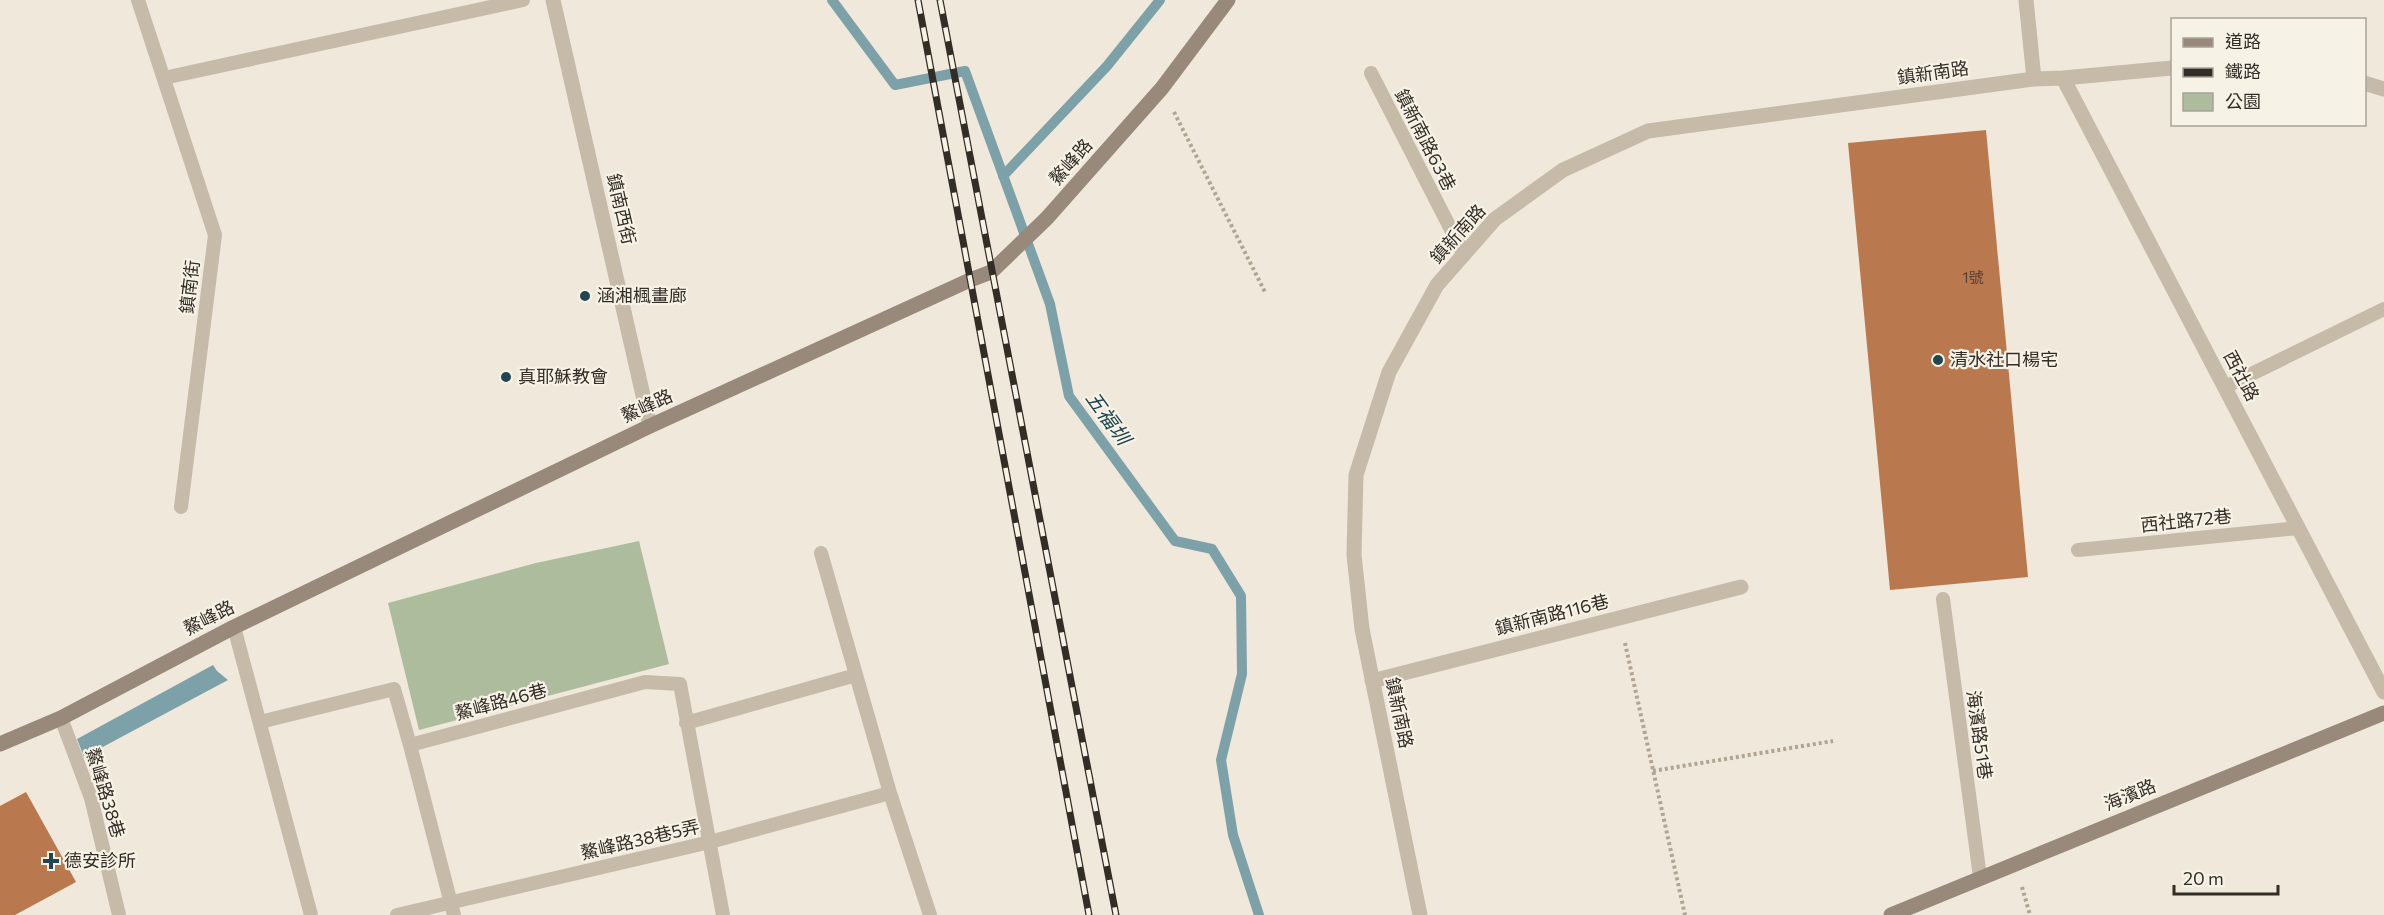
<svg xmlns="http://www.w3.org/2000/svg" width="2384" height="915" font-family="Commissioner,'Noto Sans TC',sans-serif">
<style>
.green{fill:#adbc9c}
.water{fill:#7da1a9}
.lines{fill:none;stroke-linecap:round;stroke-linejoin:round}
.stream{stroke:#7da1a9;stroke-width:10}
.building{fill:#ba784e}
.path{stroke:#b1a492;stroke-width:4;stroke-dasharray:3 3;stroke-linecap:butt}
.lane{stroke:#c6baa8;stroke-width:14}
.street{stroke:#c6baa8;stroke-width:15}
.secondary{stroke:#99897a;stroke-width:15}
.rail-casing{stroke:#332d27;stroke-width:7}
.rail{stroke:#f7f2e6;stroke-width:4.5;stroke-dasharray:14;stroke-linecap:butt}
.poi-dot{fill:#214650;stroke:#f7f2e6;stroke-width:2}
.labels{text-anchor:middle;stroke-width:4.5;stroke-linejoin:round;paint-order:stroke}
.number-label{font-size:15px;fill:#554031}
.street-label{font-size:18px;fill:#332d27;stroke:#f7f2e6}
.poi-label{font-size:18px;fill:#332d27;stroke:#f7f2e6;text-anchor:start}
.water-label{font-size:20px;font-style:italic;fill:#214650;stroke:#f7f2e6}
</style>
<rect width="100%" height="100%" fill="#efe8db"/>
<path class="green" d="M639,541L669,664L419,730L388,603L536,563Z"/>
<path class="water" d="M213,665L217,671L228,680L84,757L77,739Z"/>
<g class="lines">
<path class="stream" d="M832,0L895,85L965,71L1050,304L1069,396L1175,541L1212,549L1241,596L1242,674L1221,760L1233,835L1259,915
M1003,176L1107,66L1160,0"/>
</g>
<path class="building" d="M1986,130L2028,577L1890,590L1848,143Z
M26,792L76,882L15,915H0V806Z"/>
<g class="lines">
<path class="path" d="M1174,112L1266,294
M1625,643L1685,915
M1653,771L1833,741
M2022,887L2030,915"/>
<path class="lane" d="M138,0L215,235L181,507
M1371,73L1464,255
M164,78L523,0
M2225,387L2384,309
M2078,550L2298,528
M821,553L890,793L930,915
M1943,599L1980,877
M234,627L311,915
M61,718L91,798L119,915
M260,722L394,689L410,745L645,682L680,684L723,915
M686,723L856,675
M410,745L454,915
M397,915L710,842L890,793"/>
<path class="street" d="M553,0L650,426
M2026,0L2034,79
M2063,78L2384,692
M2364,83L2384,89
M1372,681L1741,587
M1420,915L1362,629L1354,555L1356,475L1389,372L1437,285L1495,219L1563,170L1648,131L2034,79L2063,78L2172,68"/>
<path class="secondary" d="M0,744L61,718L234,627L650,426L970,280L991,272L1047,218L1162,88L1228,0
M1891,915L2384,713"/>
<defs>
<path id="rail" d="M918,0L1089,915
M940,0L1116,915"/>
</defs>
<use href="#rail" class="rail-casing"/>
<use href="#rail" class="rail"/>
</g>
<g class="poi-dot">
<circle cx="585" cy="296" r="6"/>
<circle cx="1938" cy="360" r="6"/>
<circle cx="506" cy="377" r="6"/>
<path d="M48 852h6v6h6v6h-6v6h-6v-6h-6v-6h6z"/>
</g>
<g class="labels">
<g class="number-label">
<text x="1973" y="283">1號</text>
</g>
<g class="street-label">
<text transform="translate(1933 73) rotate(-8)" y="6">鎮新南路</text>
<text transform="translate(1425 140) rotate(63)" y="6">鎮新南路63巷</text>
<text transform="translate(1071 162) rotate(-49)" y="6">鰲峰路</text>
<text transform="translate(621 209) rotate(77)" y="6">鎮南西街</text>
<text transform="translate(1458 234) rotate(-48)" y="6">鎮新南路</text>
<text transform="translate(190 287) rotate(-83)" y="6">鎮南街</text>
<text transform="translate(2241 376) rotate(62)" y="6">西社路</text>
<text transform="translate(647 406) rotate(-25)" y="6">鰲峰路</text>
<text transform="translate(2186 521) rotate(-6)" y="6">西社路72巷</text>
<text transform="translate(1552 615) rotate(-14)" y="6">鎮新南路116巷</text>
<text transform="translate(209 618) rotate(-27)" y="6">鰲峰路</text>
<text transform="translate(501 702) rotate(-15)" y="6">鰲峰路46巷</text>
<text transform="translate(1399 713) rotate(78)" y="6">鎮新南路</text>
<text transform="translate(1979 735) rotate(82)" y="6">海濱路51巷</text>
<text transform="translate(105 793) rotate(73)" y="6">鰲峰路38巷</text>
<text transform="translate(2130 795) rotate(-22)" y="6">海濱路</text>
<text transform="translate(640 840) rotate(-13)" y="6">鰲峰路38巷5弄</text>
</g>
<g class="poi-label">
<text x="597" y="302">涵湘楓畫廊</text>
<text x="1950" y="366">清水社口楊宅</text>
<text x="518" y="383">真耶穌教會</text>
<text x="64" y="867">德安診所</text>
</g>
<g class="water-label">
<text transform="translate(1108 418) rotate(54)" y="7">五福圳</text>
</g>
</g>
<rect x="2171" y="18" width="195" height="108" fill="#f7f2e6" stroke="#a9a39a" stroke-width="1.5"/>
<rect x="2183" y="38" width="30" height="9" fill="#99897a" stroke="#a9a39a" stroke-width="1.5"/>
<text x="2225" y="48" font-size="18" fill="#332d27">道路</text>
<rect x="2183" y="68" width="30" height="9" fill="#332d27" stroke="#a9a39a" stroke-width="1.5"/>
<text x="2225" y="78" font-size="18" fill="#332d27">鐵路</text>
<rect x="2183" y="93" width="30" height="18" fill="#adbc9c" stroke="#a9a39a" stroke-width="1.5"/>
<text x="2225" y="108" font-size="18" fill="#332d27">公園</text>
<path d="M2174 885v9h104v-9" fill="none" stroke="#332d27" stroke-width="3"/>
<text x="2183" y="885" font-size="18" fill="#332d27" stroke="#f7f2e6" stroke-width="4.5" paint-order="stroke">20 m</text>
</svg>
